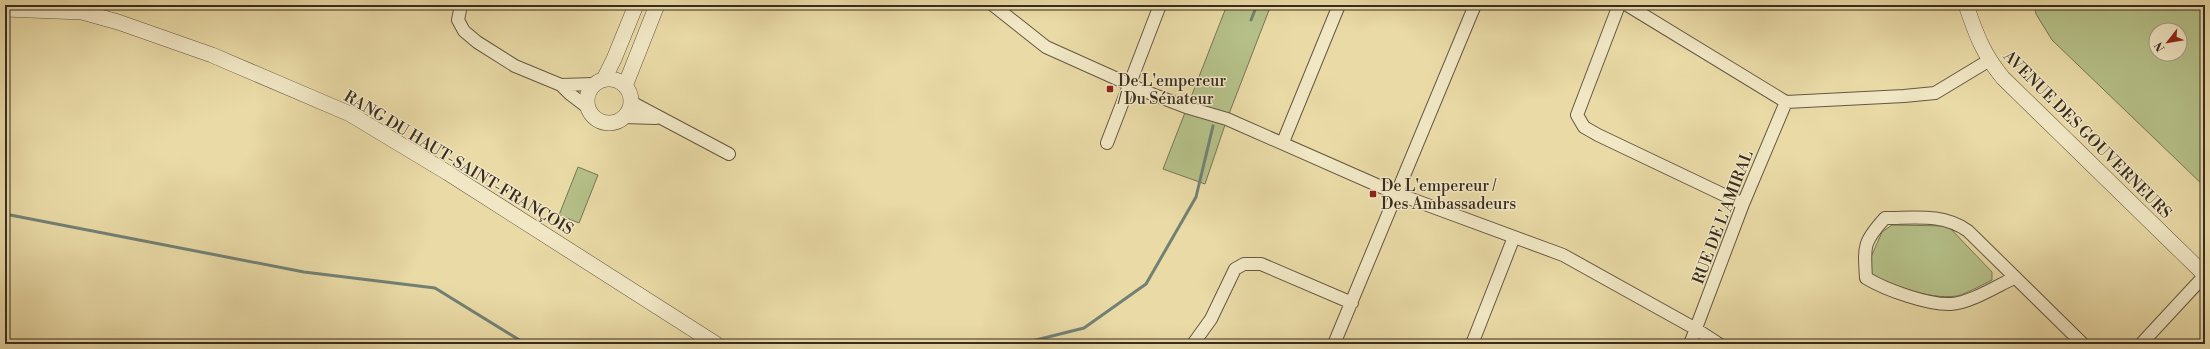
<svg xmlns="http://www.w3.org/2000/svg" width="2210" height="349" font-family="'Libre Bodoni',serif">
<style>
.green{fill:#b5c088;stroke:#767654;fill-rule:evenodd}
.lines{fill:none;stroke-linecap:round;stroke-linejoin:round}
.stream{stroke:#728175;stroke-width:3}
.minor-casing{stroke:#645842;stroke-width:14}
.tertiary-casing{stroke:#645842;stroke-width:16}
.minor{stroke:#f1e7c5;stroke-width:12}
.tertiary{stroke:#f1e7c5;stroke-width:15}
.poi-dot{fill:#8f2418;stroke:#f1e7c5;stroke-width:1.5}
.labels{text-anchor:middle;stroke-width:3;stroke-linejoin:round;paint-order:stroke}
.poi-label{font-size:16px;fill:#382c20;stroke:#f1e7c5;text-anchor:start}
.street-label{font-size:16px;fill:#382c20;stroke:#f1e7c5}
</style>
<rect width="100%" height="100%" fill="#e9daa6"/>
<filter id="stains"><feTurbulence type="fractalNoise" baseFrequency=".005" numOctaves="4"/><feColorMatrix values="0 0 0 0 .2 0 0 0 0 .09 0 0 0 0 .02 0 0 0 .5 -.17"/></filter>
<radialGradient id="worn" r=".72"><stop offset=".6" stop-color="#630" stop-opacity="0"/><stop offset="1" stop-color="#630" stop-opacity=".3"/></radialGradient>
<path class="green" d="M1227,5H1271L1227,119L1205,184L1163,169Z
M2034,5H2205V187L2052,40L2036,14ZM2156,30H2180V54H2156Z
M578,167L598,175L579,223L559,215Z
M1892,225L1948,226L1992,272V280C1982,285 1971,291 1961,295C1937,302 1890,286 1870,273L1868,264L1882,232Z"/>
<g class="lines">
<path class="stream" d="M1251,20L1257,5
M5,214L304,272L435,288L526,344
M1020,344L1084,328L1146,284L1196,197L1213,126"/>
<defs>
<path id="minor" d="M461,5L458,20L464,31L477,42L515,66L561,85L570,94L587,107
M993,5L1046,47L1144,91L1186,107L1227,119L1395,193L1563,255L1696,329L1719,344
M1619,5L1577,115L1584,127L1598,135L1743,204
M1627,5L1786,102L1904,96L1935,93L1988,61
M561,85L594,84
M631,102L729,154
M624,117L656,118
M1283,142L1339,5
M1107,143L1160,5
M2014,278C1997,286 1970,303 1951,304C1928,305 1886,290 1866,278C1864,246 1863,242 1885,218C1915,218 1943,213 1968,231L2083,344
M1193,344L1211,319L1235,269L1244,264H1261L1352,303
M1334,344L1475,5
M1472,344L1514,237
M1690,344L1743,204L1786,102
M2141,344L2205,275"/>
<path id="tertiary" d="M1966,5C1976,34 1983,54 2003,78L2205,275
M5,9L82,12L118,22L212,55L350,114L448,173L716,344
M587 101a22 22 0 1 1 44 0a22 22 0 1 1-44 0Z
M604,79L614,59L636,5
M625,86L657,5"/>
</defs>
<use href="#minor" class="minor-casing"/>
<use href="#tertiary" class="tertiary-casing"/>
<use href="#minor" class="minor"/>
<use href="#tertiary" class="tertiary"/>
</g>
<g class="poi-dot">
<rect x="1106" y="85" width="8" height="8" rx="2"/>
<rect x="1369" y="190" width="8" height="8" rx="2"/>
</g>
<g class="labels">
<g class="poi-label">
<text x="1118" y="86">De L'empereur<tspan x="1118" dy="18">/ Du Sénateur</tspan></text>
<text x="1381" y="191">De L'empereur /<tspan x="1381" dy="18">Des Ambassadeurs</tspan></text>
</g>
<g class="street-label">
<text transform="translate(2088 134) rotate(45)" y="6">AVENUE DES GOUVERNEURS</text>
<text transform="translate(459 162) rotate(31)" y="6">RANG DU HAUT-SAINT-FRANÇOIS</text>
<text transform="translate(1722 217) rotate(-69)" y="6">RUE DE L'AMIRAL</text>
</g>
</g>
<rect width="2210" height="349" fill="none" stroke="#e9daa6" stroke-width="20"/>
<rect x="6" y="6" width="2198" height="337" fill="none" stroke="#382c20" stroke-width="2"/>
<rect x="10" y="10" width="2190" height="329" fill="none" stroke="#382c20"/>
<g transform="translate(2168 42) rotate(239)"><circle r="19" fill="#f1e7c5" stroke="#a79c83"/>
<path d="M0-3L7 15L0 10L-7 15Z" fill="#8f2418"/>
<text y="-6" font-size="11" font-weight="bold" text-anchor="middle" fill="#382c20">N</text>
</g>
<rect width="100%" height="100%" filter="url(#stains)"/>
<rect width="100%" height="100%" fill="url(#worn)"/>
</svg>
